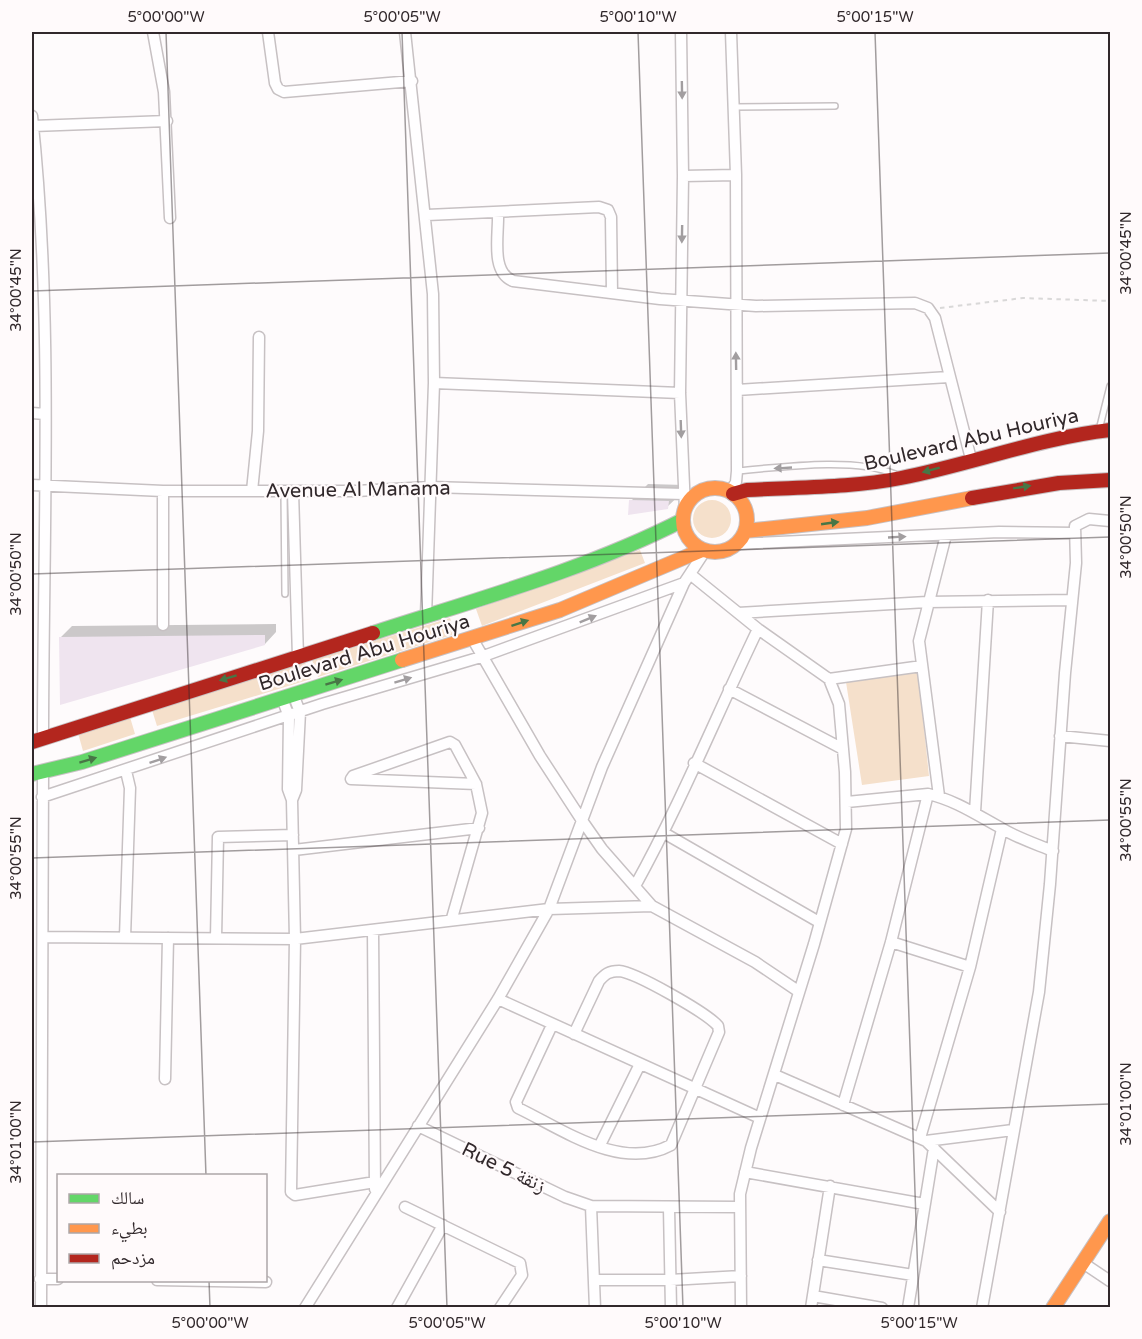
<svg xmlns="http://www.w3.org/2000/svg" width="1142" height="1339" font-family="'Varela Round','Noto Naskh Arabic',sans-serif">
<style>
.green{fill:#f5e0cb}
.shadow{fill:#0003}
.building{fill:#efe4ef}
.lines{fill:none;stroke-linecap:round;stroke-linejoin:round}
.lane-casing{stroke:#c7c1c3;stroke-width:8}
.street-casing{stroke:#c7c1c3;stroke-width:13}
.fast-casing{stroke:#c7c1c3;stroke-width:16}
.slow-casing{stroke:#c7c1c3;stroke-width:16}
.jam-casing{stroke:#c7c1c3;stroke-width:16}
.path{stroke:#d9d8d8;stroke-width:2;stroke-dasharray:4.5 4.5;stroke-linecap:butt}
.lane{stroke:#fffeff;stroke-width:5}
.street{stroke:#fffeff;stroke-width:10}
.fast{stroke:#63d668;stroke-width:14}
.slow{stroke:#ff974d;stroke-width:14}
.jam{stroke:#b3261e;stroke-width:14}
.oneway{fill:#a29ea0}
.oneway2{fill:#487646}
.ticks{fill:none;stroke:#31282b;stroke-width:1.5;stroke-opacity:0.45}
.labels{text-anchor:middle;stroke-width:4.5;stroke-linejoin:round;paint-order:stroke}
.street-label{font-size:20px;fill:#31282b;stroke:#fffafb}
.neatline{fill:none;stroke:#31282b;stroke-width:2}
.ticks-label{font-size:15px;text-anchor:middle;fill:#31282b}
</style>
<rect width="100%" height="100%" fill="#fefbfc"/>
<path class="green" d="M693 519a19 19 0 1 1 38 0a19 19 0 1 1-38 0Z
M640,550L645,563L482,626L476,609Z
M450,618L455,634L318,677L312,660Z
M305,662L311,679L157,726L152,710Z
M918,670L929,776L862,785L846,682Z
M130,717L135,734L83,751L78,733Z"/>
<path class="shadow" d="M648,484L685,485V490L667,507L631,501Z
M276,624V632L265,644L61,637L72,626Z"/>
<path class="building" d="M629,500L669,501L668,509L628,515Z
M265,635V645L60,705L59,637Z"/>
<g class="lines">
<defs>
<path id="lane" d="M733,107L835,106
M1099,430L1110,386
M737,471C781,467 855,457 895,474
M284,492L285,594"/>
<path id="street" d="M153,32L164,92L170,218
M268,32L275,83L278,89L284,92L412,81
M405,32L433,294L434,383L426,616
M681,32L683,176L680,393L685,509
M32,116C54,322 43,530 43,738
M33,126L167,121
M683,176L736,175
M498,213C499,234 490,272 513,281L660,299L756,306L915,303L928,308L935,318L971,459
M427,215L599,207L608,210L611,217L612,293
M434,383L680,393
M737,390L949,377
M32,413L45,414
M32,485L163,491H356L430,487L684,494
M163,491V625
M252,491L258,431L259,337
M293,492L298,657
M730,492L736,482L737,471L736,175L731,32
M737,544L999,532L1075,533
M690,574L758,629L829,679L839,704L845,772L846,829L814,944L751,1148L740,1194L741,1308
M738,613L927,602L1072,600
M472,638L540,756L581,819L602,849L652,906
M829,679L922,666
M729,689L843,749
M293,694L300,712L296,790L292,800L295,939L291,1192L295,1195L375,1182
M282,698L289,717L288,789L292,800
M1060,736L1110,741
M694,763L842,844
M351,779L353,776L450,742L455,745L476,784L482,813L452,918
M351,779L476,784
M939,796L919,641L946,535
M42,797L322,704L481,657L684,583
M847,802L928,794C955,800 977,815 1001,828C1017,838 1036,844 1053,851
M975,812L988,600
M664,833L819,922
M294,850L479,828
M635,886C681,803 717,714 758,629
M373,930L375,1189
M43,937L295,939L549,909L652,906L755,962L798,991
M125,937L130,788L126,771
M216,938L218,837L293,835
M891,942L970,967
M498,999L760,1118
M552,1025L516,1102L518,1108C562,1129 621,1172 671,1145L719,1032L718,1026C707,1013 635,972 619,971C609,971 605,974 599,981L574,1034
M775,1075L926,1141L1000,1212
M165,1079L168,938
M843,1105L891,942L928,794
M418,1126L565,1197L591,1206L739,1207
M920,1138L970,967L1002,829
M926,1141L1013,1130
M599,1147L640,1064
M745,1172L924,1204
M591,1206L595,1308
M405,1207L520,1263L522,1275L500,1308
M669,1208L671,1308
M818,1260L913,1275
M1083,1263L1110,1281
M40,1279H58
M157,1280L266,1282
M594,1280H670L741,1276
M813,1296L882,1308
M41,1308L43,771
M305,1308L498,999L549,909L602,767L684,583L705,551
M397,1308L443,1225
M811,1308L830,1186
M908,1308L934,1148
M982,1308L1039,992L1050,884L1065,673L1076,563L1075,526L1089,519L1110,521"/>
<path id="fast" d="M373,633C478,599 585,570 683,520
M32,774L82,762L402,660"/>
<path id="slow" d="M683 520a32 32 0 1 1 64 0a32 32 0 1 1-64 0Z
M745,531L867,518L972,498
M402,660L560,610L702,550
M1053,1308L1110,1221"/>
<path id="jam" d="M733,494L747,490C798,487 851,488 901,478C972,464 1039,438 1110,430
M972,498L1059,483L1110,480
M32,742L373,633"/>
</defs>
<use href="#lane" class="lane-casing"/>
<use href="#street" class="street-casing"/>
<use href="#fast" class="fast-casing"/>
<use href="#slow" class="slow-casing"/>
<use href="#jam" class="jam-casing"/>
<path class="path" d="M940,308L1023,298L1110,301"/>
<use href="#lane" class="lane"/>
<use href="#street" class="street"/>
<use href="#fast" class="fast"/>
<use href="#slow" class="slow"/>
<use href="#jam" class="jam"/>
</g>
<defs><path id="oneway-solid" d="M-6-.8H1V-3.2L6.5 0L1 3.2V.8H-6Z" transform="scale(1.5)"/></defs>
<g class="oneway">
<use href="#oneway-solid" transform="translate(682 90) rotate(89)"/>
<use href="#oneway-solid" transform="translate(682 234) rotate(91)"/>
<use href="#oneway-solid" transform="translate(736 361) rotate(-91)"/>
<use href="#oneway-solid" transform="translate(681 429) rotate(88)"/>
<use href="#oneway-solid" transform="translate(783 468) rotate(177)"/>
<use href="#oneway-solid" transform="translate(897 537) rotate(-3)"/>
<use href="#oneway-solid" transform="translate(588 619) rotate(-22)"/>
<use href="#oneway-solid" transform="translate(403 680) rotate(-17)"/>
<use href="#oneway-solid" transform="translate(158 760) rotate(-19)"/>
</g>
<g class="oneway2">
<use href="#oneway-solid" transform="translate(931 470) rotate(165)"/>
<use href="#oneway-solid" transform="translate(1022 487) rotate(-9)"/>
<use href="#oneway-solid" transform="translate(830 523) rotate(-8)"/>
<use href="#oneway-solid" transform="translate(520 623) rotate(-18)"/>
<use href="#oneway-solid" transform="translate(228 678) rotate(163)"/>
<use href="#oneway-solid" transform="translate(334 682) rotate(-17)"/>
<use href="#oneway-solid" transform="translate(88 760) rotate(-17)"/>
</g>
<path class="ticks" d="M166,32L206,1176M402,32L447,1308M638,32L683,1308M875,32L919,1308M32,291L1110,253M32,574L1110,537M32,858L1110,820M32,1142L1110,1104M209,1280L210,1308"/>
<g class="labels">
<g class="street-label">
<text transform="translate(971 439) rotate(-13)" y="7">Boulevard Abu Houriya</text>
<text transform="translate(358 489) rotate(-1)" y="7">Avenue Al Manama</text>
<text transform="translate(364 652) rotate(-17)" y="7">Boulevard Abu Houriya</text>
<text transform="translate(504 1167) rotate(26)" y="7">Rue 5 زنقة</text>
</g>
</g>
<rect width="1142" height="1339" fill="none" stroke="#fffafb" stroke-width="66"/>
<rect x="57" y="1174" width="210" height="108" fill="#fffafb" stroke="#ada6a8" stroke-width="1.5"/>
<rect x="69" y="1194" width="30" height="9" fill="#63d668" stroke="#ada6a8" stroke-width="1.5"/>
<text x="111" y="1204" font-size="18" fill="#31282b">سالك</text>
<rect x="69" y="1224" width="30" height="9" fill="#ff974d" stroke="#ada6a8" stroke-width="1.5"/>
<text x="111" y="1234" font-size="18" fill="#31282b">بطيء</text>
<rect x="69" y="1254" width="30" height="9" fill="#b3261e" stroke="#ada6a8" stroke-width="1.5"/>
<text x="111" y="1264" font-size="18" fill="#31282b">مزدحم</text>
<rect x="33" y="33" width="1076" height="1273" class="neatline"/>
<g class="ticks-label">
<text x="166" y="22">5°00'00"W</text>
<text x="402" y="22">5°00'05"W</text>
<text x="638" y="22">5°00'10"W</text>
<text x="875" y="22">5°00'15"W</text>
<text transform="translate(1126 253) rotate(-90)" y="5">34°00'45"N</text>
<text transform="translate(16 290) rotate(-90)" y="5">34°00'45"N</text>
<text transform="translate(1126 537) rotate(-90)" y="5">34°00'50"N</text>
<text transform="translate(16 574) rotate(-90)" y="5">34°00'50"N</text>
<text transform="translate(1126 820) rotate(-90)" y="5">34°00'55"N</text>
<text transform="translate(16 858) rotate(-90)" y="5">34°00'55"N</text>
<text transform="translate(1126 1104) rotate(-90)" y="5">34°01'00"N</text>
<text transform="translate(16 1142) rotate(-90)" y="5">34°01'00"N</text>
<text x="210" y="1328">5°00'00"W</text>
<text x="447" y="1328">5°00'05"W</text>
<text x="683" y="1328">5°00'10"W</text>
<text x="919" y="1328">5°00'15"W</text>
</g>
</svg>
